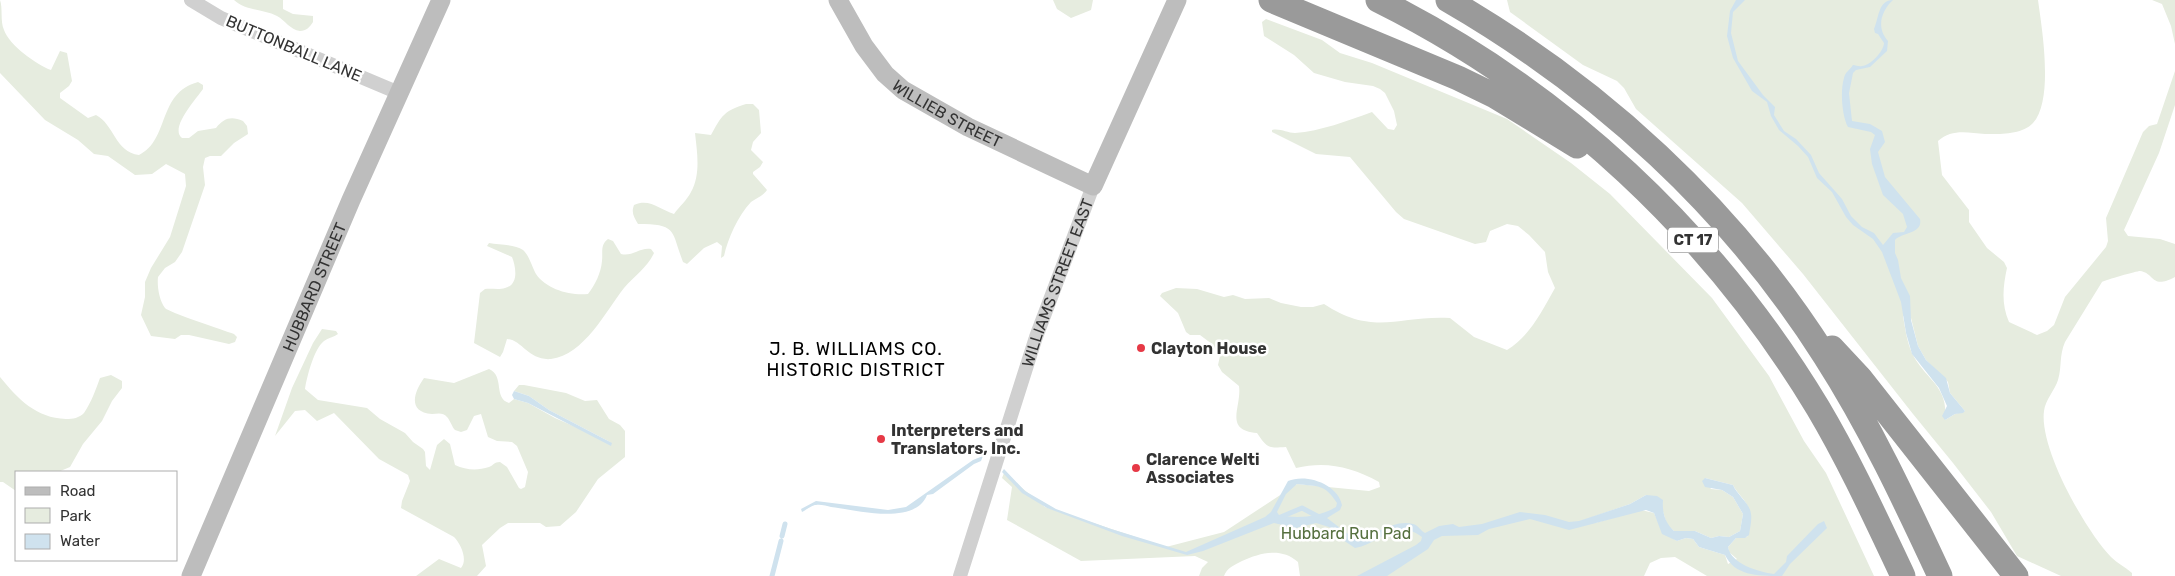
<svg xmlns="http://www.w3.org/2000/svg" width="2175" height="576" font-family="Rubik,sans-serif">
<style>
.green{fill:#e6ecdf;fill-rule:evenodd}
.water{fill:#cfe2ee;fill-rule:evenodd}
.lines{fill:none;stroke-linecap:round;stroke-linejoin:round}
.stream{stroke:#cfe2ee;stroke-width:5}
.street{stroke:#d0d0d0;stroke-width:14}
.secondary{stroke:#bdbdbd;stroke-width:19}
.highway{stroke:#9a9a9a;stroke-width:25}
.poi-dot{fill:#e63946;stroke:#fff;stroke-width:2}
.labels{text-anchor:middle;stroke-width:5;stroke-linejoin:round;paint-order:stroke}
.shield{fill:#fff;stroke:#707070;stroke-width:1}
.shield-label{font-size:15px;font-weight:bold;fill:#333}
.street-label{font-size:16px;fill:#333;stroke:#fff}
.poi-label{font-size:16px;font-weight:bold;fill:#333;stroke:#fff;text-anchor:start}
.park-label{font-size:16px;fill:#56703f;stroke:#fff}
.neighbourhood-label{font-size:18px;letter-spacing:1px;fill:#000;stroke:#fff}
</style>
<rect width="100%" height="100%" fill="#fff"/>
<path class="green" d="M0,0C3,8 0,21 4,30C9,45 37,65 51,70L60,51L67,53L72,81L69,86L60,93V98L88,118L96,115C114,124 115,152 139,155C170,140 157,93 198,82L203,85V89C197,98 169,128 182,138H189L198,131L216,128C224,118 231,116 243,121L247,126L248,134L234,143L221,156H210L205,158L203,167L205,185L182,252L175,262L165,268L158,277C157,286 159,300 165,308C168,312 223,330 234,334L237,337L235,342L229,344L189,335H181L175,339L151,336L141,315L145,297V282L151,268L170,237L186,186L185,174L166,164L152,174L135,175L108,156L94,154L78,140L45,120L0,73Z
M234,0H283V9L293,14L313,16V22C310,27 306,31 300,31C290,30 285,20 277,16C263,9 246,11 234,0Z
M1053,0H1093L1091,10L1071,18L1057,9Z
M1507,0H2038C2042,29 2054,100 2033,123C2022,135 2000,134 1985,134C1969,133 1952,128 1938,141L1942,175L1969,210V222L1987,248L2004,262L2007,268C2003,286 2001,304 2009,322L2037,335L2047,331L2054,325L2065,297L2106,247L2108,241L2106,218L2143,132L2149,126L2157,124L2175,71V105L2159,153L2124,230L2128,236L2160,239L2175,244V277C2151,290 2155,273 2140,271C2137,271 2105,280 2102,282L2065,342C2059,356 2062,366 2058,380C2055,390 2045,400 2044,411C2039,448 2085,530 2111,557C2117,563 2125,567 2132,573V576H2061L2017,556L1991,512L1953,463L1913,414L1803,274L1742,203L1636,109L1624,88L1617,81L1583,65L1510,12ZM1903,316L1911,318L1918,346L1926,360L1948,382L1950,393L1965,411L1955,414L1945,420C1949,385 1925,380 1912,353C1907,342 1905,328 1903,316Z
M2152,0H2175V44L2171,26L2162,4Z
M1266,19L1322,40L1340,53L1372,63L1507,119L1571,163L1610,194L1712,298L1769,376L1804,441L1826,473L1874,576H1707L1675,557L1661,558L1650,563L1644,576H1300L1298,562C1281,547 1260,553 1242,561C1234,565 1227,568 1224,576H1199L1202,568L1208,562L1195,556L1081,561L1007,520L1012,487L1002,478L1004,473L1045,507L1166,547L1224,532L1297,484L1369,491L1380,487L1379,482C1351,467 1327,461 1296,468L1286,447C1268,448 1268,449 1257,433C1223,430 1242,407 1239,386L1222,372L1218,365L1220,356L1212,344L1200,335H1190L1186,332L1178,313L1160,296L1162,293L1176,288L1197,289L1224,297L1233,295L1245,299L1269,298L1281,303L1301,307H1313L1324,304C1374,337 1399,315 1450,318L1474,337L1507,350C1530,336 1542,311 1555,288L1548,272L1545,252L1529,235L1518,226L1507,224L1490,231L1486,242L1475,244L1404,219L1396,212L1350,157L1316,154L1272,132V130C1280,128 1287,133 1295,133C1321,131 1347,121 1372,112L1388,129L1394,130L1397,125L1394,111L1385,93L1380,89L1373,86L1345,82L1314,73L1294,55L1264,36L1262,22ZM1705,478L1733,485C1736,492 1744,498 1747,505C1750,514 1751,529 1747,537L1736,538L1728,547L1729,552L1737,559L1728,564L1725,555L1699,547L1693,539L1686,538L1677,541C1660,531 1662,530 1654,513L1641,510L1595,523L1581,521L1630,504L1646,495L1662,508L1667,525L1674,531H1695L1711,538L1719,536L1729,537L1740,531L1743,514L1733,497L1722,490L1711,489Z
M746,104H753L759,110L761,133L753,142L751,150L763,162L760,167L753,172V174L767,190C763,196 756,198 751,202C738,216 728,238 724,256L721,258L722,246L717,242L704,248L687,264L683,262C671,231 678,224 638,224C634,217 631,213 634,205C650,198 660,210 674,214C679,207 687,200 691,192C701,174 697,152 695,133L711,135C722,115 724,111 746,104Z
M608,239L613,241L621,254C632,257 640,247 651,249L654,253C648,267 634,276 624,288C606,311 584,355 551,359C529,361 522,340 507,339L503,352L500,357L474,343L480,293L485,289C491,288 499,290 505,288C519,285 516,267 512,257L487,246L489,243C499,245 515,244 523,250C529,255 532,267 536,274C546,289 570,296 588,294C595,285 601,273 602,261C603,252 600,245 608,239Z
M322,329L336,331L338,334C334,337 328,338 324,341C314,349 307,376 305,389L318,400L367,408L380,419L405,433L413,442L423,449L425,452L426,466L430,470L437,445L444,439L450,444L455,465C466,470 477,471 489,467C494,465 494,462 500,462L507,467L519,488L521,489L525,487L528,472L517,446L512,442L497,441L488,437L481,414L474,416L467,430L461,432L455,430C452,427 450,420 447,417C443,412 437,414 432,414C407,412 414,392 424,378L454,383L489,369C505,376 493,398 509,403L514,399L528,403L555,418L612,443L549,410L529,396L514,391L519,385H524L566,393L585,401L597,400L609,419L620,425L625,431V457L598,479L576,512L560,526L546,527L540,523H508L500,528L482,545L486,566L477,576H416L439,559L461,568C468,560 461,544 454,537L401,508L402,501L410,481L408,475L379,459L334,413L317,421L305,410L295,411L275,436L292,388L313,343Z
M111,375L122,381V388L112,401L102,421L83,444L70,467L58,472H16V491L3,482H0V377C18,399 36,418 66,419C73,419 79,418 84,413C91,403 96,389 100,378Z"/>
<path class="water" d="M1736,0H1745L1733,12L1731,33L1738,61L1763,95L1775,107L1774,115L1784,131L1796,139L1811,155L1819,173L1842,199L1851,216L1862,227L1874,233L1883,245L1893,233L1904,232L1907,227L1903,214L1883,195L1872,164L1870,149L1875,135L1871,132L1848,127C1842,116 1840,91 1844,78C1845,72 1850,70 1853,65C1856,65 1859,67 1862,66C1870,66 1884,51 1884,43L1878,34L1875,33L1874,29C1879,18 1878,0 1893,0C1881,11 1876,28 1888,41L1887,51L1870,67L1856,70L1853,73L1849,93L1852,121L1870,124L1882,131L1885,142L1878,152L1885,177L1920,219C1923,234 1903,232 1895,240V253L1898,260L1901,278L1910,296L1911,320L1918,346L1926,360L1946,378L1950,393L1965,411L1963,413L1955,414L1945,420L1942,416L1947,406L1939,388L1912,354L1906,333L1901,302L1882,252L1873,239L1853,225L1846,217L1832,192L1817,178L1808,157L1798,146L1779,130L1771,116L1767,102L1752,91L1733,58L1727,36L1730,11Z
M514,391L529,396L549,410L612,443L611,446L528,403L514,399L512,395Z
M983,456L981,461L974,464L933,494L927,495C915,526 856,510 831,507C827,506 820,504 816,505C812,505 806,510 802,512L801,509L816,501L888,510L906,507L973,460Z
M1004,469L1025,491L1056,509L1111,529L1186,552L1265,517L1271,512L1288,481C1306,473 1338,484 1342,505L1340,510L1327,518L1356,540C1374,536 1393,519 1413,524C1418,525 1421,531 1425,533L1439,526L1453,524L1459,527L1482,524L1520,512L1545,515L1569,522L1579,521L1630,504L1646,495L1657,496L1663,500C1662,512 1665,523 1674,531H1695L1711,538L1719,536L1729,537L1740,531L1743,514L1733,497L1722,490L1705,487L1702,481L1705,478L1733,485C1737,495 1750,503 1751,514C1752,520 1750,528 1749,535L1745,538H1736L1728,547C1731,564 1759,572 1774,574L1786,562L1787,556L1818,524L1824,521L1827,528L1790,564L1782,576C1758,576 1735,576 1725,555L1699,547L1693,539L1686,538L1677,541L1662,534L1654,513L1646,510L1569,530L1530,519L1489,529L1478,535L1442,536L1434,540L1428,549L1387,576H1357L1416,545L1421,541L1422,537C1397,517 1379,544 1355,548L1343,540L1338,532L1329,527L1316,523L1296,528L1274,523L1203,551L1187,555L1122,536L1047,508L1022,493L1002,472ZM1297,484C1318,487 1324,483 1337,503L1336,507C1319,517 1298,519 1279,515L1277,512L1286,494Z"/>
<g class="lines">
<path class="stream" d="M1276,519L1302,508L1321,518
M782,536L785,524
M772,576L781,541"/>
<g class="street">
<path d="M191,0L221,18L399,93"/>
<path id="s1" d="M960,576L1036,337L1093,186"/>
</g>
<g class="secondary">
<path id="s2" d="M838,0L864,46L885,74L903,90L968,127L1093,186L1177,0"/>
<path id="s3" d="M191,576L351,200L441,0"/>
</g>
<path class="highway" d="M1271,0L1458,78L1495,96L1577,146
M1378,0C1561,91 1713,234 1818,408C1850,462 1876,519 1903,576
M1448,0C1600,88 1731,208 1825,356C1870,426 1905,501 1940,576
M1832,348L1860,378L2016,576"/>
</g>
<g class="poi-dot">
<circle cx="1141" cy="348" r="5"/>
<circle cx="881" cy="439" r="5"/>
<circle cx="1136" cy="468" r="5"/>
</g>
<g class="labels">
<rect class="shield" x="1668" y="227.5" width="50" height="25" rx="4"/>
<g class="shield-label">
<text x="1693" y="245">CT 17</text>
</g>
<g class="street-label">
<text transform="translate(294 48) rotate(23)" y="6">BUTTONBALL LANE</text>
<text dy="6" stroke="none"><textPath href="#s2" startOffset="162">WILLIEB STREET</textPath></text>
<text dy="6" stroke="none"><textPath href="#s1" startOffset="309">WILLIAMS STREET EAST</textPath></text>
<text dy="6" stroke="none"><textPath href="#s3" startOffset="314">HUBBARD STREET</textPath></text>
</g>
<g class="poi-label">
<text x="1151" y="354">Clayton House</text>
<text x="891" y="436">Interpreters and<tspan x="891" dy="18">Translators, Inc.</tspan></text>
<text x="1146" y="465">Clarence Welti<tspan x="1146" dy="18">Associates</tspan></text>
</g>
<g class="park-label">
<text x="1346" y="539">Hubbard Run Pad</text>
</g>
<g class="neighbourhood-label">
<text x="856" y="355">J. B. WILLIAMS CO.<tspan x="856" dy="21">HISTORIC DISTRICT</tspan></text>
</g>
</g>
<rect x="15" y="471" width="162" height="90" fill="#ffffff" stroke="#adadad"/>
<rect x="25" y="487" width="25" height="8" fill="#bdbdbd" stroke="#adadad"/>
<text x="60" y="496" font-size="15" fill="#333333">Road</text>
<rect x="25" y="508" width="25" height="15" fill="#e6ecdf" stroke="#adadad"/>
<text x="60" y="521" font-size="15" fill="#333333">Park</text>
<rect x="25" y="534" width="25" height="15" fill="#cfe2ee" stroke="#adadad"/>
<text x="60" y="546" font-size="15" fill="#333333">Water</text>
</svg>
